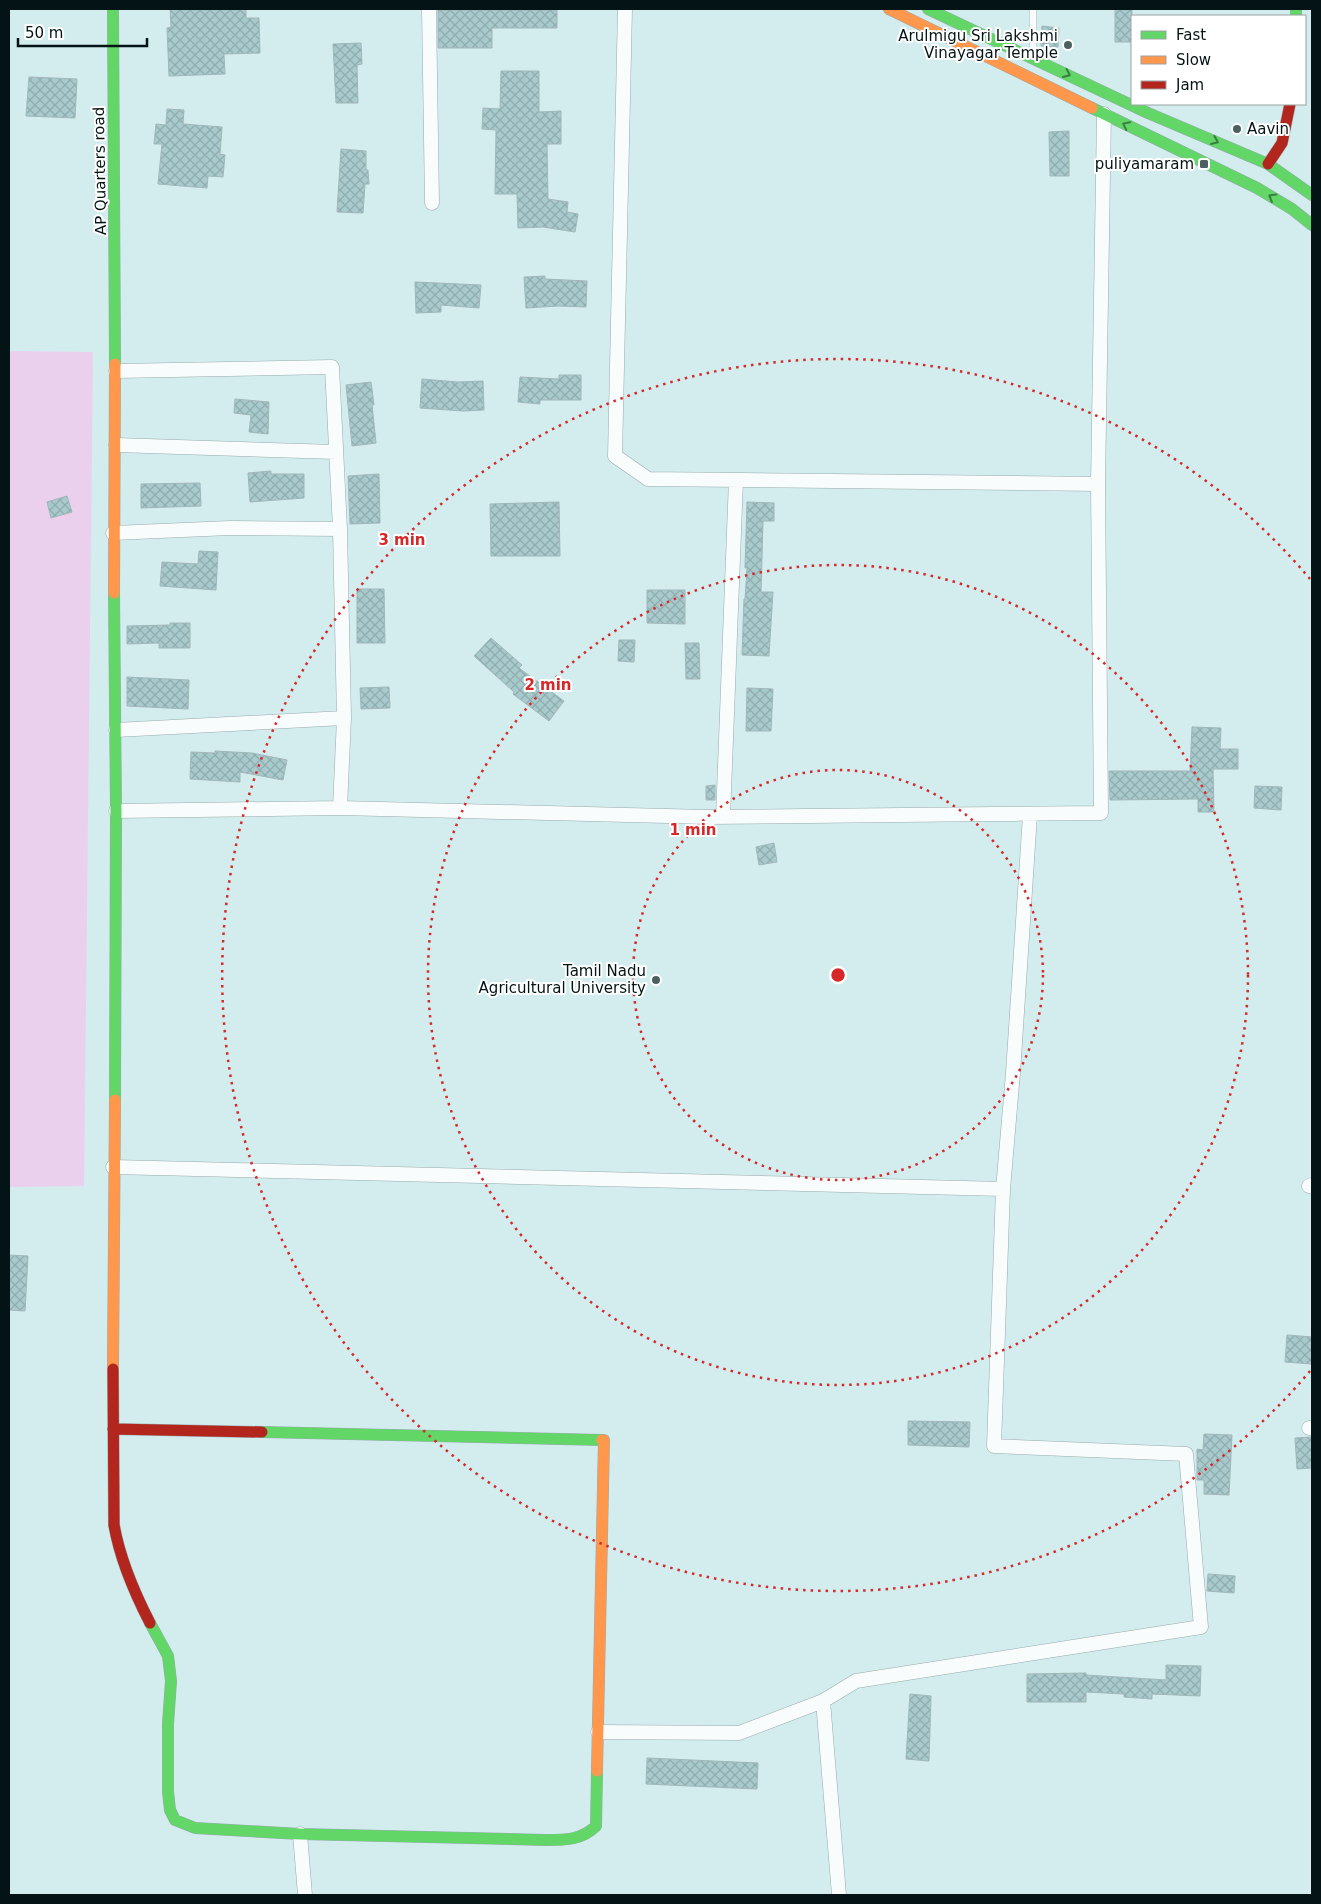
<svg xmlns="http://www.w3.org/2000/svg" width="1321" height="1904" font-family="'DejaVu Sans',sans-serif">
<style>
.garden{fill:#ead0ed}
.building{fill:url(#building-cross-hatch);stroke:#a2b6b8}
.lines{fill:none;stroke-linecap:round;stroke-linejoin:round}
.lane-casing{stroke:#98abad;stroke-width:8}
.street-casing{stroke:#98abad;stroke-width:15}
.fast-casing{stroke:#98abad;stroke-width:12}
.slow-casing{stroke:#98abad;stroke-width:12}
.jam-casing{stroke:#98abad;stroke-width:12}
.lane{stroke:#f8fcfc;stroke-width:7}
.street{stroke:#f8fcfc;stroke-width:14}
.fast{stroke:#63d668;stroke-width:11}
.slow{stroke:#ff974d;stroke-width:11}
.jam{stroke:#b3261e;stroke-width:11}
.oneway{stroke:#387f43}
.ring{fill:none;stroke:#d62828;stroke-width:2.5;stroke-dasharray:2.5 5}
.poi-dot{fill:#4c6062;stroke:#fff;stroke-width:2}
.labels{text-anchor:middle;stroke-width:4;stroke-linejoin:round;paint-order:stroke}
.poi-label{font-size:15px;fill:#041416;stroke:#fff;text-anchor:end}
.street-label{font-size:15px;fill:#041416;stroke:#fff}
.centre{fill:#d62828;stroke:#fff;stroke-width:2.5}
.ring-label{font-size:15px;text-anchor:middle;font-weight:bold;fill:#d62828;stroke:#fff;stroke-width:4;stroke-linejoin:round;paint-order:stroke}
</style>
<defs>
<pattern id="building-cross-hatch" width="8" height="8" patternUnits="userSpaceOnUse" patternTransform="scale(1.25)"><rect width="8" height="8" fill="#a8cacd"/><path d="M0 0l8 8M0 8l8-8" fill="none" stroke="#8fadaf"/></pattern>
</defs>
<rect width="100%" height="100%" fill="#d3ecee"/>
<path class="garden" d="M9,351L93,352L84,1186L9,1187Z"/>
<path class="building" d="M170,9H246V18H259L260,53L224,54L225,74L169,76L167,28L171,27Z
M1115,9H1132V42H1115Z
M438,10H557V28H492V48H438Z
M1042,26L1059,28L1058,47L1041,46Z
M361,43L362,64L357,65L358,103H336L333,44Z
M501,71H539V112L561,111V144H547L548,199L568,202L567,212L578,214L575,232L543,227L518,228L517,194H495L496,130L482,129L483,108L500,109Z
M29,77L77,79L75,118L26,116Z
M167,109L184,110L183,124L222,127L220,154L225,155L223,177L208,176L207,188L158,184L162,144H154L156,124L166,125Z
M1069,131V176H1050L1049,132Z
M341,149L366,151V170H368L369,184H365L363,213L337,212Z
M545,276V279L587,281L586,307L558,306L526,308L524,277Z
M415,282L481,285L479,308L441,305V312L416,313Z
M559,375H581V400H540V404L518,402L520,377L559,379Z
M422,379L458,382L483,381L484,410L463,411L420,408Z
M371,382L374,405H372L376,443L352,446L346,385Z
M235,399L269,402L268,434L249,432L251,415L234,413Z
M271,471V474H304V498L250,502L248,473Z
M379,474L380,523L350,524L348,476Z
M200,483L201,506L141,508V484Z
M67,496L72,512L51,518L47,502Z
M559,502L560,556H491L490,504Z
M747,502L774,503V521H763L761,592H773L769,656L742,655L744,599H745L747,568H745Z
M199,551L218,552L216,590L160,586L162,562L198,564Z
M357,589H384L385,643H357Z
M647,590H685V624L647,623Z
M170,623H190V648H159V643L127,644V626L170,625Z
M491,638L522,665L519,668L564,701L549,721L513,694L514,692L474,656Z
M619,640H635L634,662L618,661Z
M685,643H699L700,679H686Z
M127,677L189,680L188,709L127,706Z
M389,687L390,708L361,709L360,688Z
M747,688L773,689L771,731H746Z
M1192,727L1221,728L1220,749H1238V769H1213L1214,812H1198V799L1110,800L1109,771H1190Z
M215,751L252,753L287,760L283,780L240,772V782L190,779L191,752L215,753Z
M715,785V800H706V786Z
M1255,786L1282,787L1281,810L1254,808Z
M774,843L777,862L759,865L756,847Z
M9,1255L28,1256L25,1311L9,1310Z
M1287,1335L1312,1337V1364L1285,1362Z
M908,1421L970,1422L969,1447L908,1445Z
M1204,1434L1232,1435L1229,1495L1204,1494V1480H1197V1449L1203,1450Z
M1312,1437V1468L1297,1469L1295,1438Z
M1208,1574L1235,1576L1234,1593L1207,1591Z
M1166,1665L1201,1666L1200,1696L1152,1694V1699L1124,1697V1694L1086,1692V1702H1027V1674L1086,1673V1675L1166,1680Z
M910,1694L931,1696L929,1761L906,1759Z
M647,1758L758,1763L757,1789L646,1784Z"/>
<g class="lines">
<defs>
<path id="lane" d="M1033,9V53"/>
<path id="street" d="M429,9L432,203
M625,9L615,456L648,479L1098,484
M116,371L332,367L340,529L344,718L340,808
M116,445L336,452
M113,533L230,528L340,529
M116,730L344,718
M116,811L340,808L707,817L1101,813L1098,484L1104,114
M723,817L736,480
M113,1167L1003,1189L1013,1073L1030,815
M1309,1186L1312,1185
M1309,1428H1312
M823,1701L839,1895
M598,1732L739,1733L823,1701L856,1681L1201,1627L1186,1454L994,1446L1003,1189
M300,1834L305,1895"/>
<path id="fast" d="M113,9L115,364
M928,9L1148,113L1268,164L1312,195
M1296,9V16
M1092,108L1257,188L1292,209L1312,225
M114,593L116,811L115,1100
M262,1432L602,1440
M150,1623L168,1656L171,1681L168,1724V1792L170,1810L175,1820L195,1828L300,1834L546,1840C565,1840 582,1840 596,1826L597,1771"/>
<path id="slow" d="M889,9L1092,108
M114,593L115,364
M113,1369L115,1100
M597,1771L604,1440H602"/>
<path id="jam" d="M1268,164L1282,143L1290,104
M113,1369L114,1525C120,1559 134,1592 150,1623
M113,1429L262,1432"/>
</defs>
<use href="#lane" class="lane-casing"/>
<use href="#street" class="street-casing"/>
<use href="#fast" class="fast-casing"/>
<use href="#slow" class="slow-casing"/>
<use href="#jam" class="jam-casing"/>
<use href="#lane" class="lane"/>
<use href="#street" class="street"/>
<use href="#fast" class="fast"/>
<use href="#slow" class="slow"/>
<use href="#jam" class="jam"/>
</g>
<defs><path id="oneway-chevron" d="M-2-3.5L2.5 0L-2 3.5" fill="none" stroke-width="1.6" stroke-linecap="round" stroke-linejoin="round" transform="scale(1.25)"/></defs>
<g class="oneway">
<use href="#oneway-chevron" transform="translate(1067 74) rotate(25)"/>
<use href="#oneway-chevron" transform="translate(1126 125) rotate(-154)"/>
<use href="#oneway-chevron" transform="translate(1215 141) rotate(23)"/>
<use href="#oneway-chevron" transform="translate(1272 197) rotate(-149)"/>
</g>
<g class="ring">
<circle cx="838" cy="975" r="205"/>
<circle cx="838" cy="975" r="410"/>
<path d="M1310 1371A616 616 0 1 1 1310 579"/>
</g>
<g class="poi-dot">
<circle cx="1068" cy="45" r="5"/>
<circle cx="1237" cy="129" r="5"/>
<rect x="1199" y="159" width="10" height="10" rx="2.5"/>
<circle cx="656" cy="980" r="5"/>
</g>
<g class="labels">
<g class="poi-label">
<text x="1058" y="41">Arulmigu Sri Lakshmi<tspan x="1058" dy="17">Vinayagar Temple</tspan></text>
<text x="1247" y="134" text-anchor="start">Aavin</text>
<text x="1194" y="169">puliyamaram</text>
<text x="646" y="976">Tamil Nadu<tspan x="646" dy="17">Agricultural University</tspan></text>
</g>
<g class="street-label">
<text transform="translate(100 171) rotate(-91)" y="5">AP Quarters road</text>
</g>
</g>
<circle cx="838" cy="975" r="8" class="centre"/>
<g class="ring-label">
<text x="402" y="545">3 min</text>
<text x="548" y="690">2 min</text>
<text x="693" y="835">1 min</text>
</g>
<rect width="1321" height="1904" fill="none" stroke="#041416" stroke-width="20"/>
<rect x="1131" y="15" width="175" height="90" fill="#ffffff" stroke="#9ba1a2"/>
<rect x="1141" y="31" width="25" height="8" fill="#63d668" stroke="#9ba1a2"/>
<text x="1176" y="40" font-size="15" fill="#041416">Fast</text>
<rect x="1141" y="56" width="25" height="8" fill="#ff974d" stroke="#9ba1a2"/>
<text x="1176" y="65" font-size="15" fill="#041416">Slow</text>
<rect x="1141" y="81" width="25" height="8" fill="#b3261e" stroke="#9ba1a2"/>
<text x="1176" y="90" font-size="15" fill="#041416">Jam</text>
<path d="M18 38v8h129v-8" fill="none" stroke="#041416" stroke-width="2.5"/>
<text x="25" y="38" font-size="15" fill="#041416" stroke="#ffffff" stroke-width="4" paint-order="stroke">50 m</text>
</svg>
